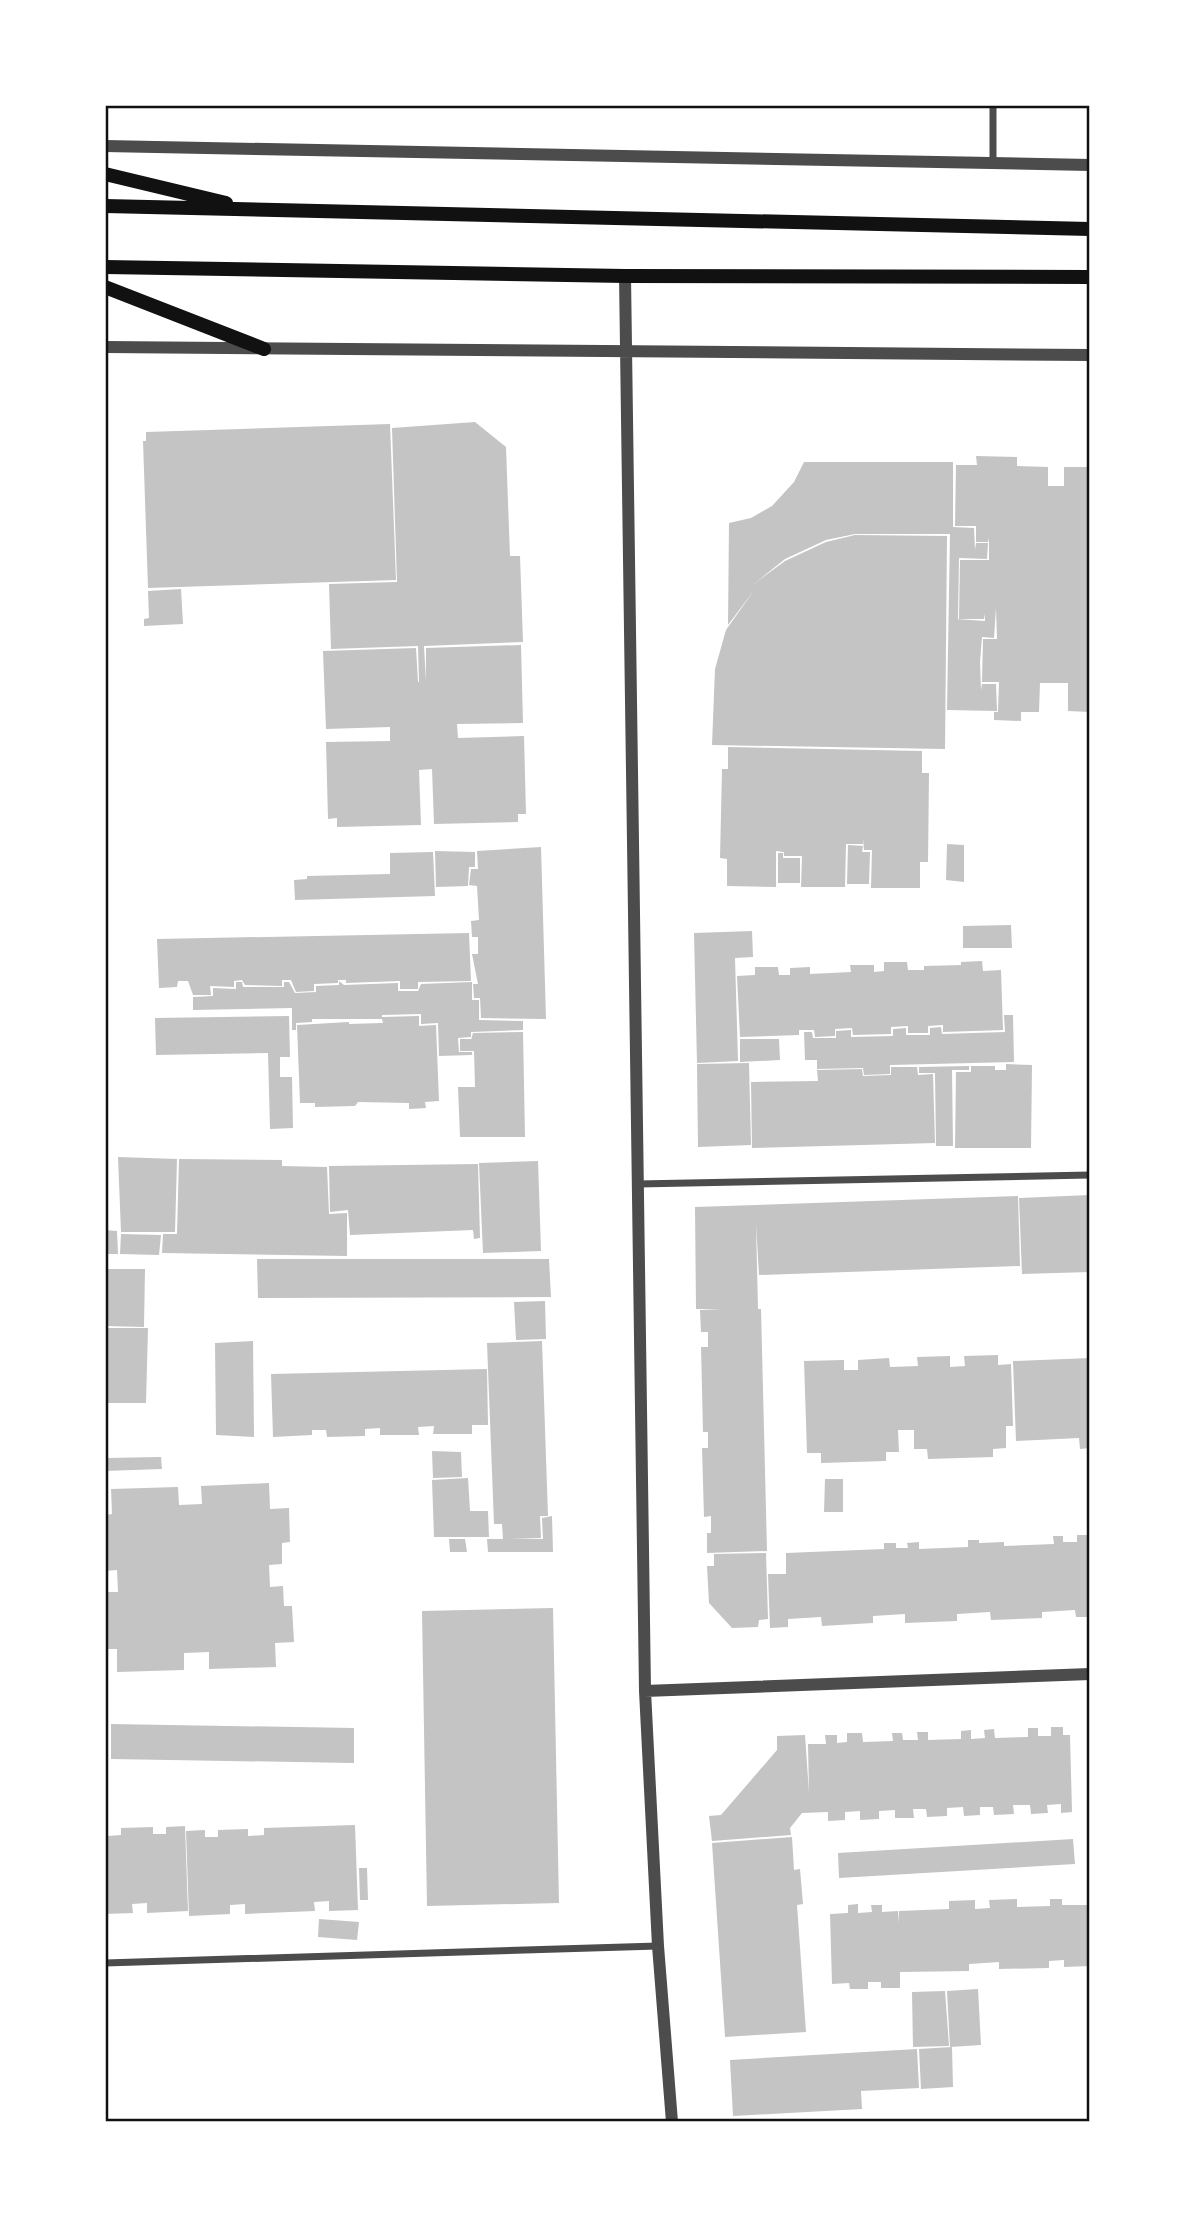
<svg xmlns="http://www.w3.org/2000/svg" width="1195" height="2227" font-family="'Playfair Display',serif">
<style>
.building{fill:#c4c4c4}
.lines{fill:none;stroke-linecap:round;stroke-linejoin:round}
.minor{stroke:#4c4c4c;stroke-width:7}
.tertiary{stroke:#4c4c4c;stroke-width:12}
.secondary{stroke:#111;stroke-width:14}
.neatline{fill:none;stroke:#111;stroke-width:2.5}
</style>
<rect width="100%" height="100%" fill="#fff"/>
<path class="building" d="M475,422L506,447L510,556H520L523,642L424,646L426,681V648L521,645L523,723L457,724L458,738L524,736L526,814H518V822L434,824L432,769L419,770L421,825L337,827V818L328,819L326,742L390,741V727L326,729L323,651L416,648L418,682H419L418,646L331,649L329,584L397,582L392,428Z
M390,424L396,580L148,588L143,441H146V432Z
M976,456L1017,457V466L1048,467V486H1064V467H1090V712L1068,711V683H1040L1039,712H1021V721L994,720V712H998L999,682H982L983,639H997L996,608L994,638L982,637L980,662L981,690L982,684H996L997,711L947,710L950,534H855L826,540L785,559L754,584L785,561L826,542L855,535L947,536L945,749L712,745L715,669L726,630L755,589L728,625L729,523L751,518L772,506L794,482L804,462H953V527L974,528L975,550L976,543H988L987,559L959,558L958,619H956L985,621V614L984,619H959L960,560H989V538L988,542H976V526H955L956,465H977Z
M181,589L183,624L144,626V619L149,618L148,591Z
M728,747L922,751V773H929L928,862H920V888H871L872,850H864L863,838V844H846L845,887H801L802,856H784V852L776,851V887L727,886V859L720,858L722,769H728Z
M947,844L964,845V882L946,880Z
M848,845L863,846L862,852H870L869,884H847Z
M541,847L546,1019L481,1018L480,998H474L473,984H478L472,954H478V937H472L471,921L479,920L477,886L469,885L471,869H478L477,851Z
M435,851L475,852V867H469L468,886L436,887Z
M433,852L435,896L295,900L294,880L307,879V876L390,874V853Z
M778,853H783V858H800V883H778Z
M1011,925L1012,948H963V926Z
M752,931L753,957L735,958L738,1061L697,1063L694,933Z
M469,933L471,981L418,982V989H400V981L346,983V980H338V983L314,984V991L296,992L291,980H282V986L245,985L242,980L234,981V987L210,986L211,995H193L188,981H178L177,987L159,988L157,939Z
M982,961L983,971L1001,970L1003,1030L943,1032V1025L928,1026V1033H908V1026L891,1027V1034L853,1035L852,1028L835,1029V1036L815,1037L814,1030H799V1035L740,1037L737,976L755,975V967H778L779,975H790V968L810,967V974L851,972L850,965H874V972L884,971V962H907L908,970H924V966L961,965V962Z
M339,981L344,985L398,983V991H418L421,984L472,982V1000H479V1020L523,1021V1030L471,1032V1037L458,1038L459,1052H472V1055L439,1056L438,1023L421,1024V1014L382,1015V1017L419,1016V1026L436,1025L439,1101L425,1102L426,1108L409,1109V1103L358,1102L355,1106L315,1107V1103H300L297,1025L349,1022V1024L383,1023L382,1019H312V1022L296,1023V1030H292V1008L193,1010V997L213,996V988L236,989V982H242L243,987H284V982H289L295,993L316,992V986L339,985Z
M1004,1015H1013L1014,1062L890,1065V1074L864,1075L863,1068L817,1069V1060H805L804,1032H812L813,1038H836V1031L851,1030V1037L893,1036V1029L906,1028V1035H930V1028L941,1027L942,1034L1005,1032Z
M289,1016L290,1057H280V1077H292L293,1128L270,1129L268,1053L156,1055L155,1018Z
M523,1032L525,1137H460L458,1087H475L474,1051H460V1039H471V1040L473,1033Z
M740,1039H779L780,1060L740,1062Z
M749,1063L751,1145L698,1147L697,1064Z
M1006,1064L1032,1065L1031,1148H955L956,1072H971V1066H995V1070H1006Z
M969,1066V1070H952L953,1146H936L935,1073H919V1067Z
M891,1067H917L918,1075L933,1074L935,1143L752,1148L751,1082L818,1081L817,1070L862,1069L863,1076L891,1075Z
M118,1157L177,1159L175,1232H121Z
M179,1159L282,1160V1166L327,1167L329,1214L347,1213V1256L162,1253L163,1234H177Z
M538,1161L541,1251L483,1253L479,1163Z
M478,1164L480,1238L474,1239L473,1230L350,1235L348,1210L330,1212L329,1166Z
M1090,1195V1272L1022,1274L1019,1198Z
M1018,1196L1020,1266L759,1275L756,1224L758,1309H761L767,1551L707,1553V1533H711V1516L704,1517L702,1448H708V1432H703L701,1347H708V1332H701L700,1310L721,1309H696L695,1207Z
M105,1230L117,1231L118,1254H105Z
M121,1234L161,1235L159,1255L120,1254Z
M257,1259H549L551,1297L258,1298Z
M105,1269H145L144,1327L105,1326Z
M545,1301L546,1339L516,1340L514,1302Z
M105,1328H148L146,1403H105Z
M253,1341L254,1437L216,1435L215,1343Z
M542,1341L548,1516H540L541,1538L510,1539H543L542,1518L552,1516L553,1552H488L487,1539H503L502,1524H494L487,1343Z
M998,1355V1365L1011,1364L1013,1426H1006V1448L993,1449V1457L928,1459L927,1449H914V1430H898L899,1452H886V1461L821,1463V1453H807L804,1361L844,1360V1370H858V1360L889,1358L890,1367L918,1366L917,1357L950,1356V1367L965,1366L964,1356Z
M1090,1358V1448L1080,1449L1079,1438L1016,1441L1013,1361Z
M487,1369L488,1425H472V1434H433L434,1426L418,1427L419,1435H380V1428L365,1429V1436L327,1437L326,1430H312V1435L273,1437L271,1374Z
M432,1451L461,1452L462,1477L433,1478Z
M161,1457L162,1469L105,1471V1458Z
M468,1478L470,1511H488L489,1537H434L432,1480Z
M825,1479H843V1512H824Z
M269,1483L270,1509L289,1508L290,1542L282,1543V1564L269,1565L270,1587L283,1586L284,1606H292L294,1642L275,1643L276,1667L209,1669V1652L184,1653V1670L117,1672V1649H105V1592H118L117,1570L105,1571V1515L112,1514L111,1489L178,1487L179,1505L202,1504L201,1486Z
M1077,1535H1089L1090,1617H1076L1075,1610L1042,1612V1618L991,1620L990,1612L957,1614V1621L905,1623V1614L873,1616V1623L822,1626L821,1617L788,1619V1627L770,1628L768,1574H786V1553L884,1549V1543H896V1548H908L907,1543L919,1542V1549L968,1547V1540H979V1543L1004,1542V1546L1054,1544L1053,1536H1063V1542H1077Z
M449,1539H465L467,1552H450Z
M766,1553L768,1619L759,1620L758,1627L732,1628L709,1603L707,1566H714V1554Z
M553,1608L559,1903L427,1906L422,1611Z
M111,1724L354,1728V1763L111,1759Z
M1051,1727H1063V1735H1070L1072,1812L1061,1813V1804L1047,1805L1048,1813L1031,1814L1030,1805H1013L1014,1814L994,1815L993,1807H980V1815L964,1816L963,1807L947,1808V1816L927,1817L926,1809H913L914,1818H895V1810L879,1811V1819L860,1820V1811L845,1812V1820L828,1821V1812L802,1813L790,1828L791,1835L712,1841L709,1816L721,1815L777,1750V1736L805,1735L809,1793L808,1744H826L825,1735H837V1743L847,1742V1733H862L863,1742L893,1741L892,1733H902L903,1740H918L917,1732H928V1740L961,1739V1731L971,1730V1739L985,1738L984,1730L994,1729L995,1738L1028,1737V1728H1038V1736H1051Z
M355,1825L358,1910L329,1911V1901L314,1902L315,1911L245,1914V1904L230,1905V1914L189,1916L186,1831L205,1830V1837H218V1830L248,1829V1836L264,1835V1828Z
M185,1826L188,1911L147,1913V1903L132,1904L133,1913L105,1914V1829H108V1836L121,1835V1828L153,1827V1834H166V1827Z
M792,1837L794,1870L800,1869L803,1904L797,1905L806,2032L725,2037L712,1843Z
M1073,1839L1075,1864L839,1878L838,1853Z
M359,1868H367L368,1900H360Z
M1017,1899V1907L1050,1906V1899H1062V1905H1090V1966L1064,1967V1960L1049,1961V1968L999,1969V1962L969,1964V1971L900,1972V1988H881V1982H868V1989H850L849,1983L832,1984L830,1914L848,1913V1905L858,1904V1913L872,1912L871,1905H882V1912L898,1911L899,1923V1911L949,1909V1901L975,1900V1909L990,1908L989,1900Z
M319,1919L359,1922L357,1940L318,1937Z
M978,1989L981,2045L950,2047L947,1991Z
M945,1991L949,2046L913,2047L912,1992Z
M952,2047L953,2087L921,2089L919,2049Z
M917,2049L919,2088L861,2091L862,2109L733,2116L730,2060Z"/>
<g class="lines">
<path class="minor" d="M993,105V163
M638,1184L1090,1175
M105,1963L658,1946"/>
<path class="tertiary" d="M105,146L1090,165
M625,276L645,1691L658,1946L672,2122
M105,347L1090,355
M645,1691L1090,1674"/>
<path class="secondary" d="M105,174L226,203
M105,206L1090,229
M105,267L625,276L1090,277
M105,287L264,349"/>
</g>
<rect width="1195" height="2227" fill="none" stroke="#ffffff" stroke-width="214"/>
<rect x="107" y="107" width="981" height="2013" class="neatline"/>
</svg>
